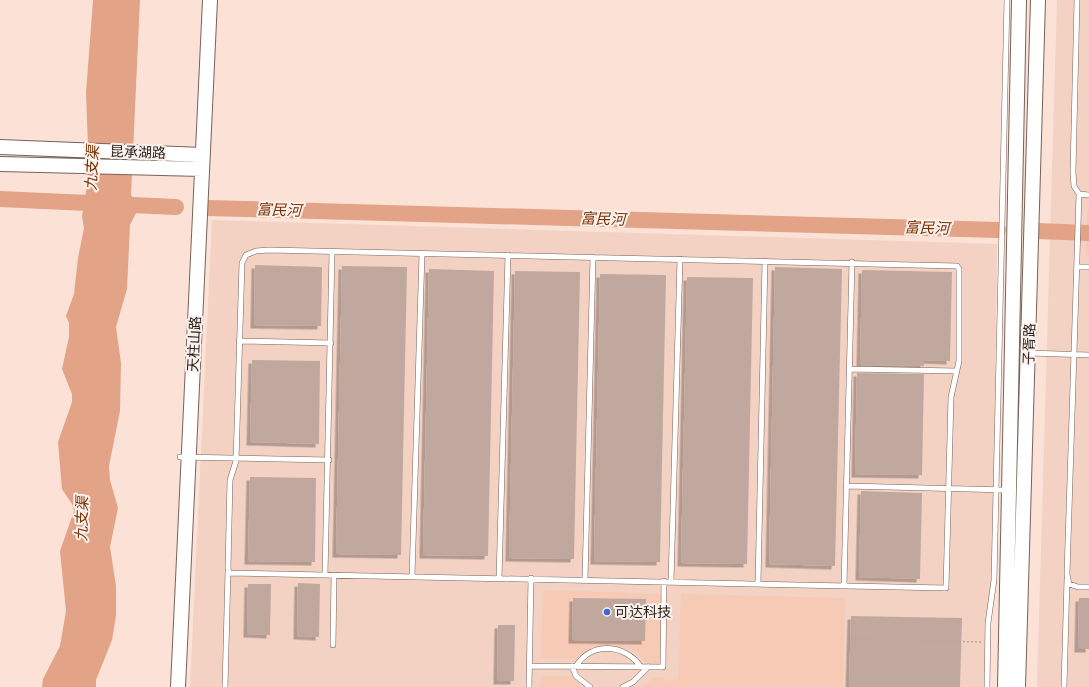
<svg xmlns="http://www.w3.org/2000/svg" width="1089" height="687" font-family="Karla,'Noto Sans SC',sans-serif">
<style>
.built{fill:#f3d2c4}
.green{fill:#f6cab5}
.water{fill:#e2a386}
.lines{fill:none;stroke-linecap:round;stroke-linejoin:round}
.river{stroke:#e2a386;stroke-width:16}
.building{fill:#c1a89e;filter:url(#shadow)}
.lane-casing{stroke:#786259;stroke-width:6}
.secondary-casing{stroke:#786259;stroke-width:16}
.path{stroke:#bba69d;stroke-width:1.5;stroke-dasharray:2 2;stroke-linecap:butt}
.lane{stroke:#fff;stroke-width:5}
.secondary{stroke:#fff;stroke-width:14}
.poi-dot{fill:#3f66d8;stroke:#fcf2ed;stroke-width:1.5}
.labels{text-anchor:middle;stroke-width:4;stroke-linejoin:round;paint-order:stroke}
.street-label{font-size:14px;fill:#251c18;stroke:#fcf2ed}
.poi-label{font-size:14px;fill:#251c18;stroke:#fcf2ed;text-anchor:start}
.water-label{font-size:15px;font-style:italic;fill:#7b3101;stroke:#fcf2ed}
</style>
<defs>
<filter id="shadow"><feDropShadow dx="-3.5" dy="3.5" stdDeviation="0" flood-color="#0004"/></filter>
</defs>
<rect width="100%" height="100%" fill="#fbe1d6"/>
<path class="built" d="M1057,0H1089V687H1037Z
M212,220L997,244L993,572L987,627L984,687H190Z"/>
<path class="green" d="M1089,210V259L1086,250L1087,212Z
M543,590L662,594L661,664H647C643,659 637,651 630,649C615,644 590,647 578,658H541Z
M681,594L845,598L843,687H643L654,677H664V681L678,679Z
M541,676H573L581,687H540Z"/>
<path class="water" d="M93,0H140L131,195L140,205L130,225L127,289L116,327L121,363L120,411L109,466L110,480L118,508L110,547L116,586V616L112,640L96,680V687H42L43,679L60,646L66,611L60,551L74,511L72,504L62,489L58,442L72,402V394L62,369L69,337V323L66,316L74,294L78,258L84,228L82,216L87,186L88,146L86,93Z"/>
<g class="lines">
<path class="river" d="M0,199L176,207
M207,208L998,230
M1037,231L1089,233"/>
</g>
<path class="building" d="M255,265L322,267L321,326L254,325Z
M342,266L407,267L401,555L336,554Z
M775,267L842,269L835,566L769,564Z
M429,269L494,271L488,556L423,555Z
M862,270L952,272L950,361L924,360V366L860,365Z
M515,271L580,272L574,559L509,558Z
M600,274L666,275L660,562L594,561Z
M687,277L753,278L747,564L681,563Z
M252,360L320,361L319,444L250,442Z
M857,373L924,374L922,475L855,474Z
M250,477L316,478L315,562L248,561Z
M861,491L922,493L920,579L859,577Z
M298,583L320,584L319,637L297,636Z
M248,584H271L270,635L247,634Z
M573,598L646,599L645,641L572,640Z
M1079,598H1089V649H1078Z
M851,616L962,618L960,687H849Z
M498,625H515L514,681H497Z"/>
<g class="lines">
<defs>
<path id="lane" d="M1077,0L1073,172L1074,186L1079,194L1089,195
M1079,194L1067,574L1069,584L1078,587H1089
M269,250L957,266L959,269V361L951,397L946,588L229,573L228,568L230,480L236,461L242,263L246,255L256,251Z
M1077,267H1089
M239,341L331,343
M1029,353L1089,355
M850,369L957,371
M180,457L329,460
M847,486L1008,490
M325,575L332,252
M412,576L422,254
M499,578L508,255
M585,579L593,257
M671,582L680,259
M758,584L765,261
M844,586L852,262
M333,645L334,575
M529,666L663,667L664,581
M572,666L576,676L590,687
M576,666C592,641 625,644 641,667
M225,687L228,571
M529,687L531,578
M623,687L633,682L648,667
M987,687L988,623L994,580L1007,0
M1064,687L1067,579"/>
<path id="secondary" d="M0,147L203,155
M0,164L202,169
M178,687L210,0
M1005,687L1019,0
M1018,687L1038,0"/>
</defs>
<use href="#lane" class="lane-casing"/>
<use href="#secondary" class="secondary-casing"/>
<path class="path" d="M851,639L981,642"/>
<use href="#lane" class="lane"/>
<use href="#secondary" class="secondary"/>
</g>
<circle class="poi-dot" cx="607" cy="612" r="4"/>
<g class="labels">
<g class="street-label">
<text transform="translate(138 152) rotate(2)" y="5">昆承湖路</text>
<text transform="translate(194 344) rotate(-87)" y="5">天柱山路</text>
<text transform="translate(1029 344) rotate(-88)" y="5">子胥路</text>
</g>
<g class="poi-label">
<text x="615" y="617">可达科技</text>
</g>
<g class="water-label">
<text transform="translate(92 168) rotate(-87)" y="5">九支渠</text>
<text transform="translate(279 210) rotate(2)" y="5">富民河</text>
<text transform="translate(603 219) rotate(2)" y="5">富民河</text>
<text transform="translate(927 228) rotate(2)" y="5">富民河</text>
<text transform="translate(82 519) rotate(-89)" y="5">九支渠</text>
</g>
</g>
</svg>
